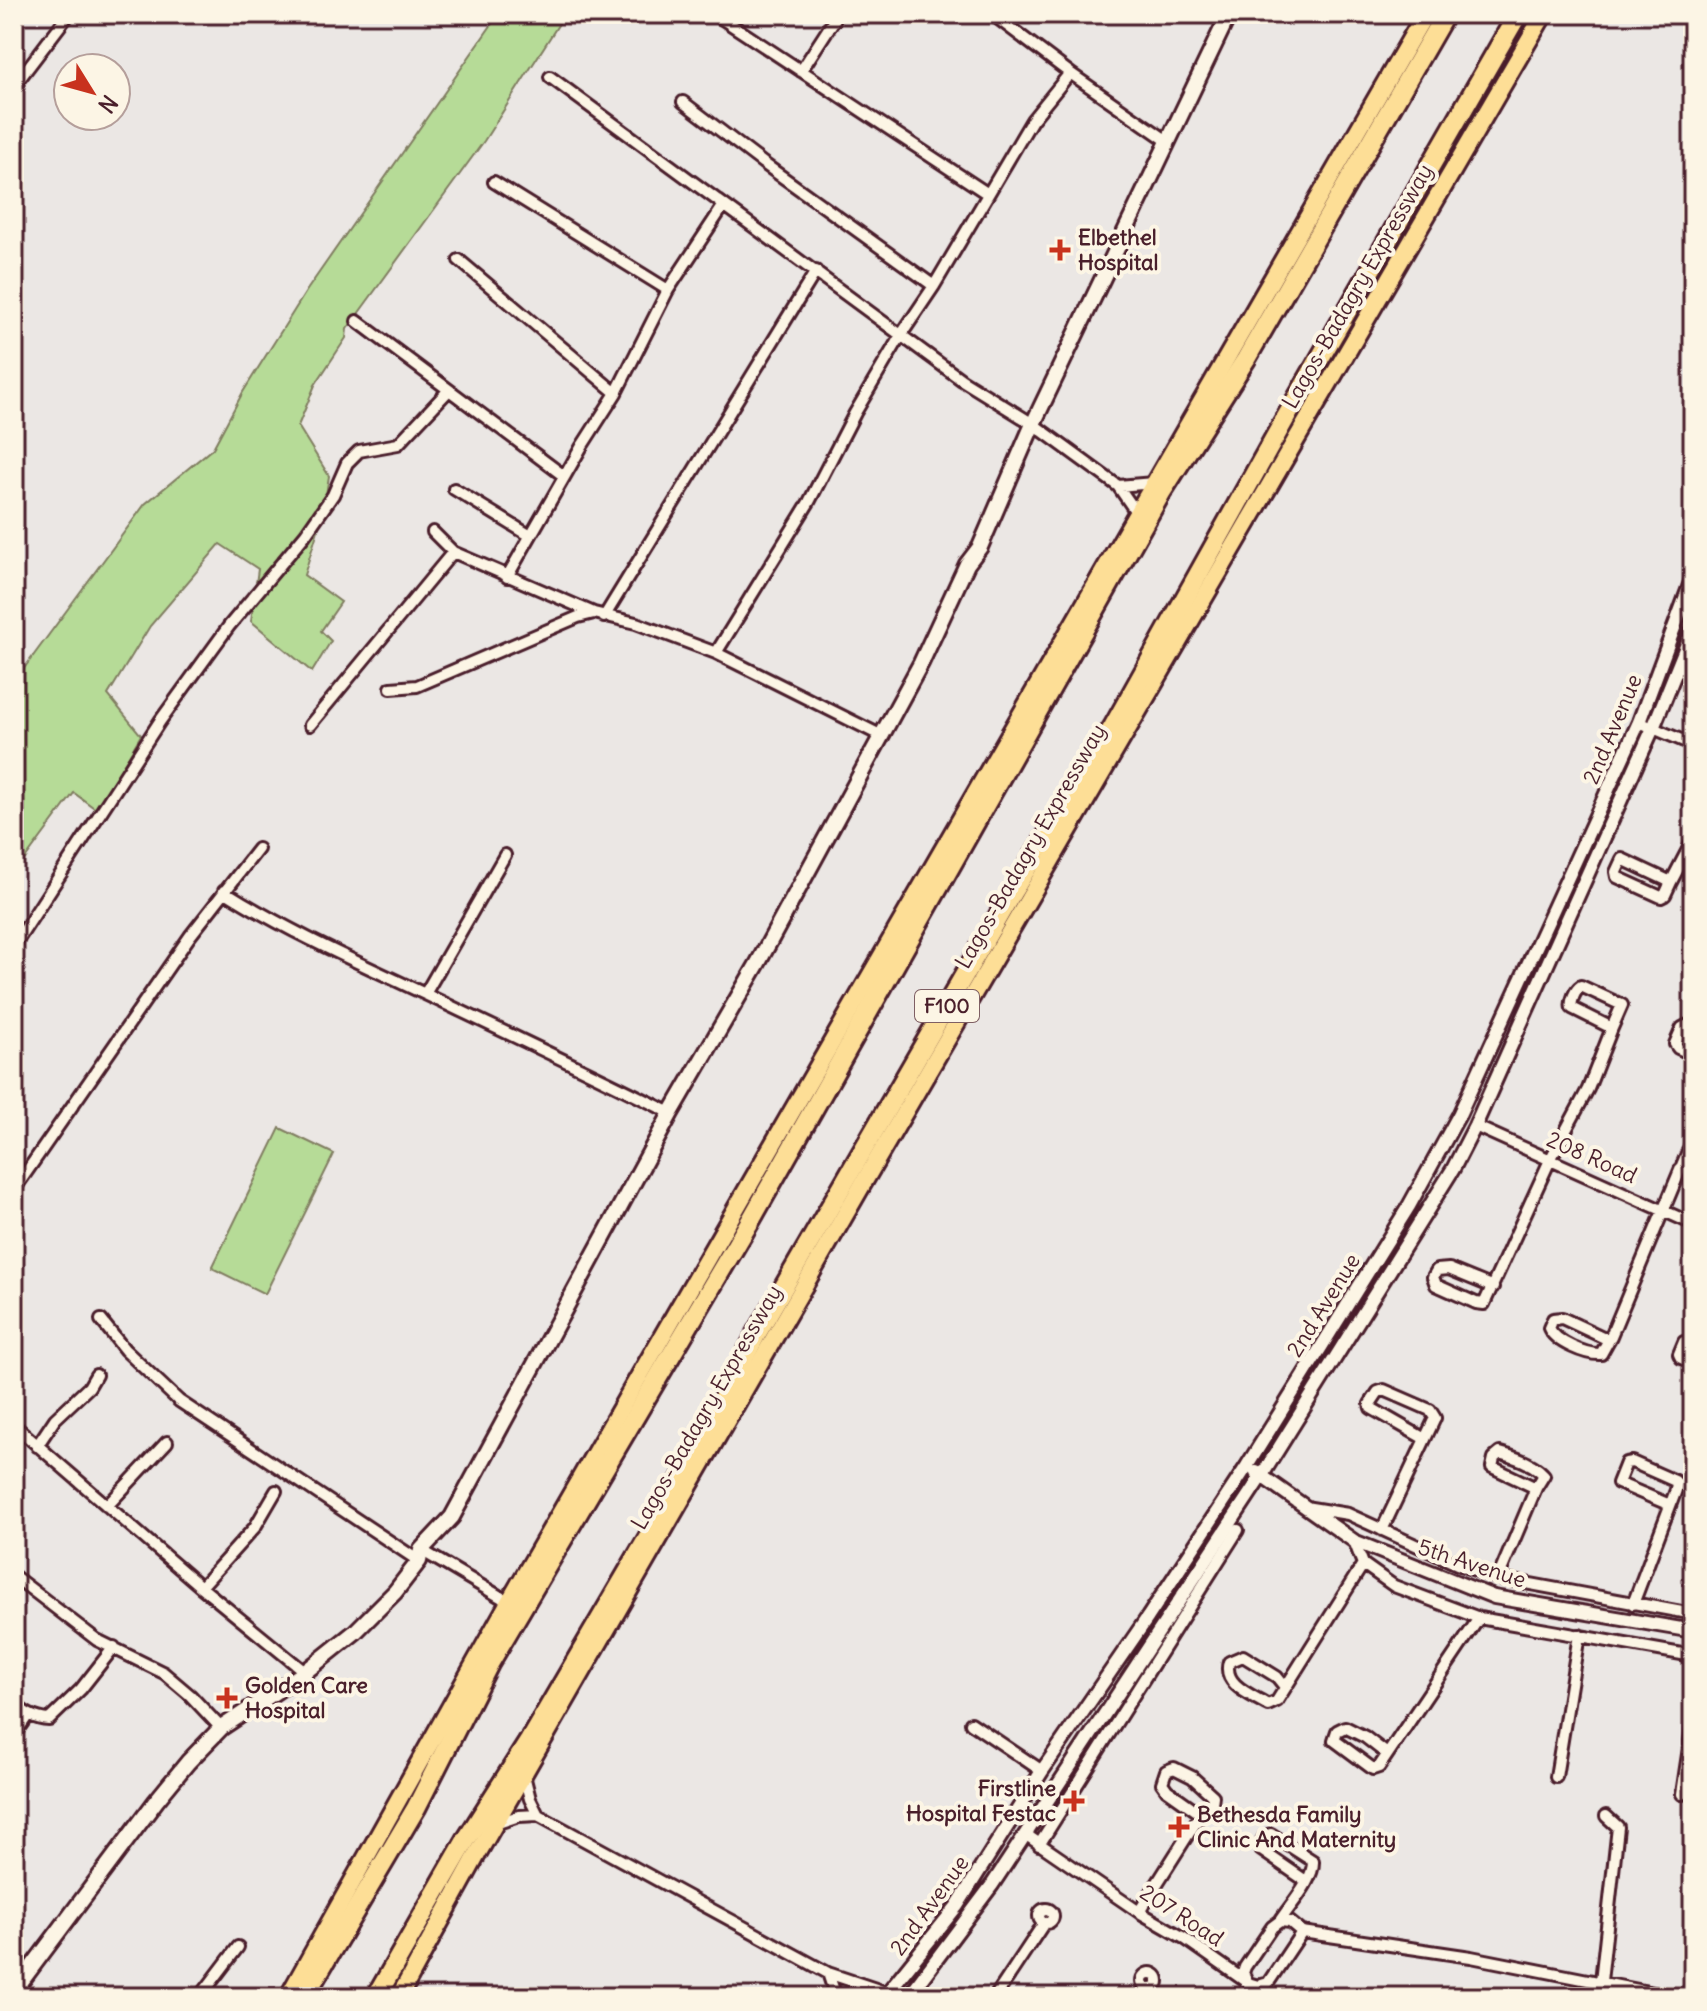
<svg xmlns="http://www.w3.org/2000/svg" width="1707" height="2011" font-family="Delius,sans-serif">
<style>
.green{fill:#b6db97;stroke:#807d61;stroke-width:2}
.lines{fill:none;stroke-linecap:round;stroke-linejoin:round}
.minor-casing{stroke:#4a1f2b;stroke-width:16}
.tertiary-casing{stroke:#4a1f2b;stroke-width:18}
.secondary-casing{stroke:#4a1f2b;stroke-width:20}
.primary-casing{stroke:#4a1f2b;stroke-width:22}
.motorway-casing{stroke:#4a1f2b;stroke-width:24}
.minor{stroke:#fcf5e5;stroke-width:10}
.tertiary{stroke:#fcf5e5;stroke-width:12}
.secondary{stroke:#fcf5e5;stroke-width:14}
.primary{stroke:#fdde96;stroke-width:16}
.motorway{stroke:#fdde96;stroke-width:18}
.poi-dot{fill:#c8321e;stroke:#fcf5e5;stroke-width:3}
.labels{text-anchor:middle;stroke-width:8;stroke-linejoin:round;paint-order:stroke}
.shield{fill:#fcf5e5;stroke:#7f5f63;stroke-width:2}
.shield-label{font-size:20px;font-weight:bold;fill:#4a1f2b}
.poi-label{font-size:22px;font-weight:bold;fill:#4a1f2b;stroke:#fcf5e5;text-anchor:start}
.street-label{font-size:22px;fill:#4a1f2b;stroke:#fcf5e5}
</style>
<rect width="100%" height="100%" fill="#ebe7e4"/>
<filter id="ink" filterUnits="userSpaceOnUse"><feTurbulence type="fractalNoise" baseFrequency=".0125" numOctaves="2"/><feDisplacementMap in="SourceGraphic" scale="16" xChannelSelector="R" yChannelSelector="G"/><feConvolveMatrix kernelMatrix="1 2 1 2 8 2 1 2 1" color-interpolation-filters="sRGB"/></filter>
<g filter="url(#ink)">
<path class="green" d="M499,14H565L484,141L347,329L346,338L315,385L298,426L329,476L323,514L304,575L341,602L321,631L331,641L312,672L251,621L258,569L220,544L150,626L108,695L141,735L97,810L74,793L14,874V682L145,504L213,448L243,392L307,290Z
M280,1128L334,1154L265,1294L212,1268Z"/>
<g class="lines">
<defs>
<path id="minor" d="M715,14L988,194
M992,14L1070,73L1169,142
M801,71L838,14
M550,77L962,380L1033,424L1118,486L1136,512
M14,86L69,14
M683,102L763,163L934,286
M494,182L668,290
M459,260L616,393
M357,321L564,476
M1118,486L1154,483
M454,489L529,535
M433,532L453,552L594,613
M507,577L582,446L616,393L668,290L724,205
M604,617L816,271
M716,653L809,502L855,413L901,335L934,286L1032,120L1070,73
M391,688L417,686L578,617L594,613L636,623L716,653L880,735
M1639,722L1693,745
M310,725L453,552
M1622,859L1671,882L1665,895L1661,897L1617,877L1616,872Z
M1671,882L1693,840
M224,891C287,931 357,962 425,994C507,1033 590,1072 671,1113
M14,946L160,721L229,626L305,535L333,495L347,463L359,451L398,444L448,391
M1581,986L1622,1005L1612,1028L1572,1008C1570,1002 1575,990 1581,986Z
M425,994L505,855
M1693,1028L1688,1025L1682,1028L1675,1044L1678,1048L1693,1055
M1475,1126L1693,1224
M14,1190L190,936L258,849
M1493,1287L1449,1269L1437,1270L1433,1277L1436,1285L1476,1303L1484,1304L1550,1160L1588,1089L1612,1028
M101,1320L125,1350L179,1401L419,1561
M1609,1340L1562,1318L1553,1319L1549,1328C1555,1342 1586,1355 1601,1354L1611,1336L1693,1139
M1693,1342H1684L1679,1354L1681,1358L1693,1363
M14,1425L201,1587L305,1672
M37,1446L55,1419L89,1387L96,1375
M107,1506L167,1442
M1305,1507L1348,1514L1457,1564L1498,1578L1693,1614
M1382,1530L1435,1418L1430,1410L1384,1390L1378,1392L1370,1404L1371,1408L1425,1439
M1354,1541L1363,1564L1394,1586L1479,1618L1693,1656
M421,1550L509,1602
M14,1576L97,1640L164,1673L190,1695L221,1728
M1498,1578L1536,1488L1492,1467L1494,1458L1500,1453C1515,1457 1534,1463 1544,1475L1536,1488
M201,1587L255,1527L276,1491
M1633,1604L1676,1490L1677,1484L1675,1481L1632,1462L1626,1463L1618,1483L1670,1505
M1285,1687L1277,1677L1243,1656L1229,1662C1222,1685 1252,1695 1268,1705L1277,1701L1363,1564
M14,1704C25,1713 34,1719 49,1720L81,1689L114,1647
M971,1723L1042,1771
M14,1735L28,1715
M1387,1754L1365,1737L1345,1727L1337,1731L1334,1740L1373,1769L1379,1767L1479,1618
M524,1775L530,1799L538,1815L828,1973L888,1993L892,1997
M1556,1777L1579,1635
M1682,1794L1693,1721
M495,1824L519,1816L538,1815
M1025,1834L1139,1912L1184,1938L1248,1983L1258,1986L1268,1983L1302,1932
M1039,1845L1238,1530
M1039 1916a7 7 0 1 1 14 0a7 7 0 1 1-14 0Z
M1139,1912L1201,1814C1210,1811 1212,1806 1213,1796L1192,1777L1174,1768L1166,1771L1162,1783L1167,1790L1201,1814
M1280,1921C1290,1905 1314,1880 1313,1861L1271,1834C1262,1836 1261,1842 1261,1850L1306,1881
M1142 1981a8 8 0 1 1 16 0a8 8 0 1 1-16 0Z
M828,1973L836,1997
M1601,1981L1618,1827L1606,1816
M1248,1983L1243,1973L1245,1967L1272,1927L1280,1921L1290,1922L1302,1932L1471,1957L1674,1997
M200,1997L238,1947
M995,1997L1044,1923"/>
<path id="tertiary" d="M1256,1472L1354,1541L1494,1597L1693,1631
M884,1997L957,1906L1042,1771L1148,1617L1247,1466L1409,1206L1459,1115L1639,722L1693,577
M908,1997L992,1885L1262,1475L1453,1169L1475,1126L1653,728L1693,629"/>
<path id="secondary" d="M14,1991L156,1801L188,1762L221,1728L305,1672L355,1632L395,1592L419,1561L421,1550L452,1517L671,1113L758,963L921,663L967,564L980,547L1033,424L1229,14"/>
<path id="primary" d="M288,1997L509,1602L1425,14
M399,1997L478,1853L865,1180L1544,14"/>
<path id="motorway" d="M304,1997L416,1808L489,1664L752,1218L1161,493L1246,359L1445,14
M376,1997L466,1840L529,1741L670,1500L756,1335L1013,891L1113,727L1285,419L1518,14"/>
</defs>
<use href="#minor" class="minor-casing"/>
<use href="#tertiary" class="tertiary-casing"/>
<use href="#secondary" class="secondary-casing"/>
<use href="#primary" class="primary-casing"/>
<use href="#motorway" class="motorway-casing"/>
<use href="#minor" class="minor"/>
<use href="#tertiary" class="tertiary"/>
<use href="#secondary" class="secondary"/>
<use href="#primary" class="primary"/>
<use href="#motorway" class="motorway"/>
</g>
</g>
<g class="poi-dot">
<path d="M1056 238h8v8h8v8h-8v8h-8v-8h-8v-8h8z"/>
<path d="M223 1686h8v8h8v8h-8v8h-8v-8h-8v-8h8z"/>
<path d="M1070 1789h8v8h8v8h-8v8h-8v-8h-8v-8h8z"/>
<path d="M1175 1815h8v8h8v8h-8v8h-8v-8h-8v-8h8z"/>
</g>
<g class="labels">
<rect class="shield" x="915" y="990" width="64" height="32" rx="6"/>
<g class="shield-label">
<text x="947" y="1013">F100</text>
</g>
<g class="poi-label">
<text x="1078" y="245">Elbethel<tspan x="1078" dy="25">Hospital</tspan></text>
<text x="245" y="1693">Golden Care<tspan x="245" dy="25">Hospital</tspan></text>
<text x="1056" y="1796" text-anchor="end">Firstline<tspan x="1056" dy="25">Hospital Festac</tspan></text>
<text x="1197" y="1822">Bethesda Family<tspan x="1197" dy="25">Clinic And Maternity</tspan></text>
</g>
<g class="street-label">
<text transform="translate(1357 286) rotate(-60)" y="8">Lagos-Badagry Expressway</text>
<text transform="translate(1612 729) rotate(-67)" y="8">2nd Avenue</text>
<text transform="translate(1030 846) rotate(-60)" y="8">Lagos-Badagry Expressway</text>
<text transform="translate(1592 1157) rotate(24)" y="8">208 Road</text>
<text transform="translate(1323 1305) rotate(-58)" y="8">2nd Avenue</text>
<text transform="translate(706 1407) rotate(-60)" y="8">Lagos-Badagry Expressway</text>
<text transform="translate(1472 1563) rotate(18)" y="8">5th Avenue</text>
<text transform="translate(929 1905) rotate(-54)" y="8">2nd Avenue</text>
<text transform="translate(1182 1915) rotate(33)" y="8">207 Road</text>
</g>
</g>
<rect width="1707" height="2011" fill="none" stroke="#fcf5e5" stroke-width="48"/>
<rect x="24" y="24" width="1659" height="1963" fill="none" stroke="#4a1f2b" stroke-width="3" filter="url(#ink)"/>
<g transform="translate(92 92) rotate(127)"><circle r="38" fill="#fcf5e5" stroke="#b59f9b" stroke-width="2"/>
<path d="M0-6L14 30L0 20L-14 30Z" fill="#c8321e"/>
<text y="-12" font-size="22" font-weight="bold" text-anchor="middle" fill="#4a1f2b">N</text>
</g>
</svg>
